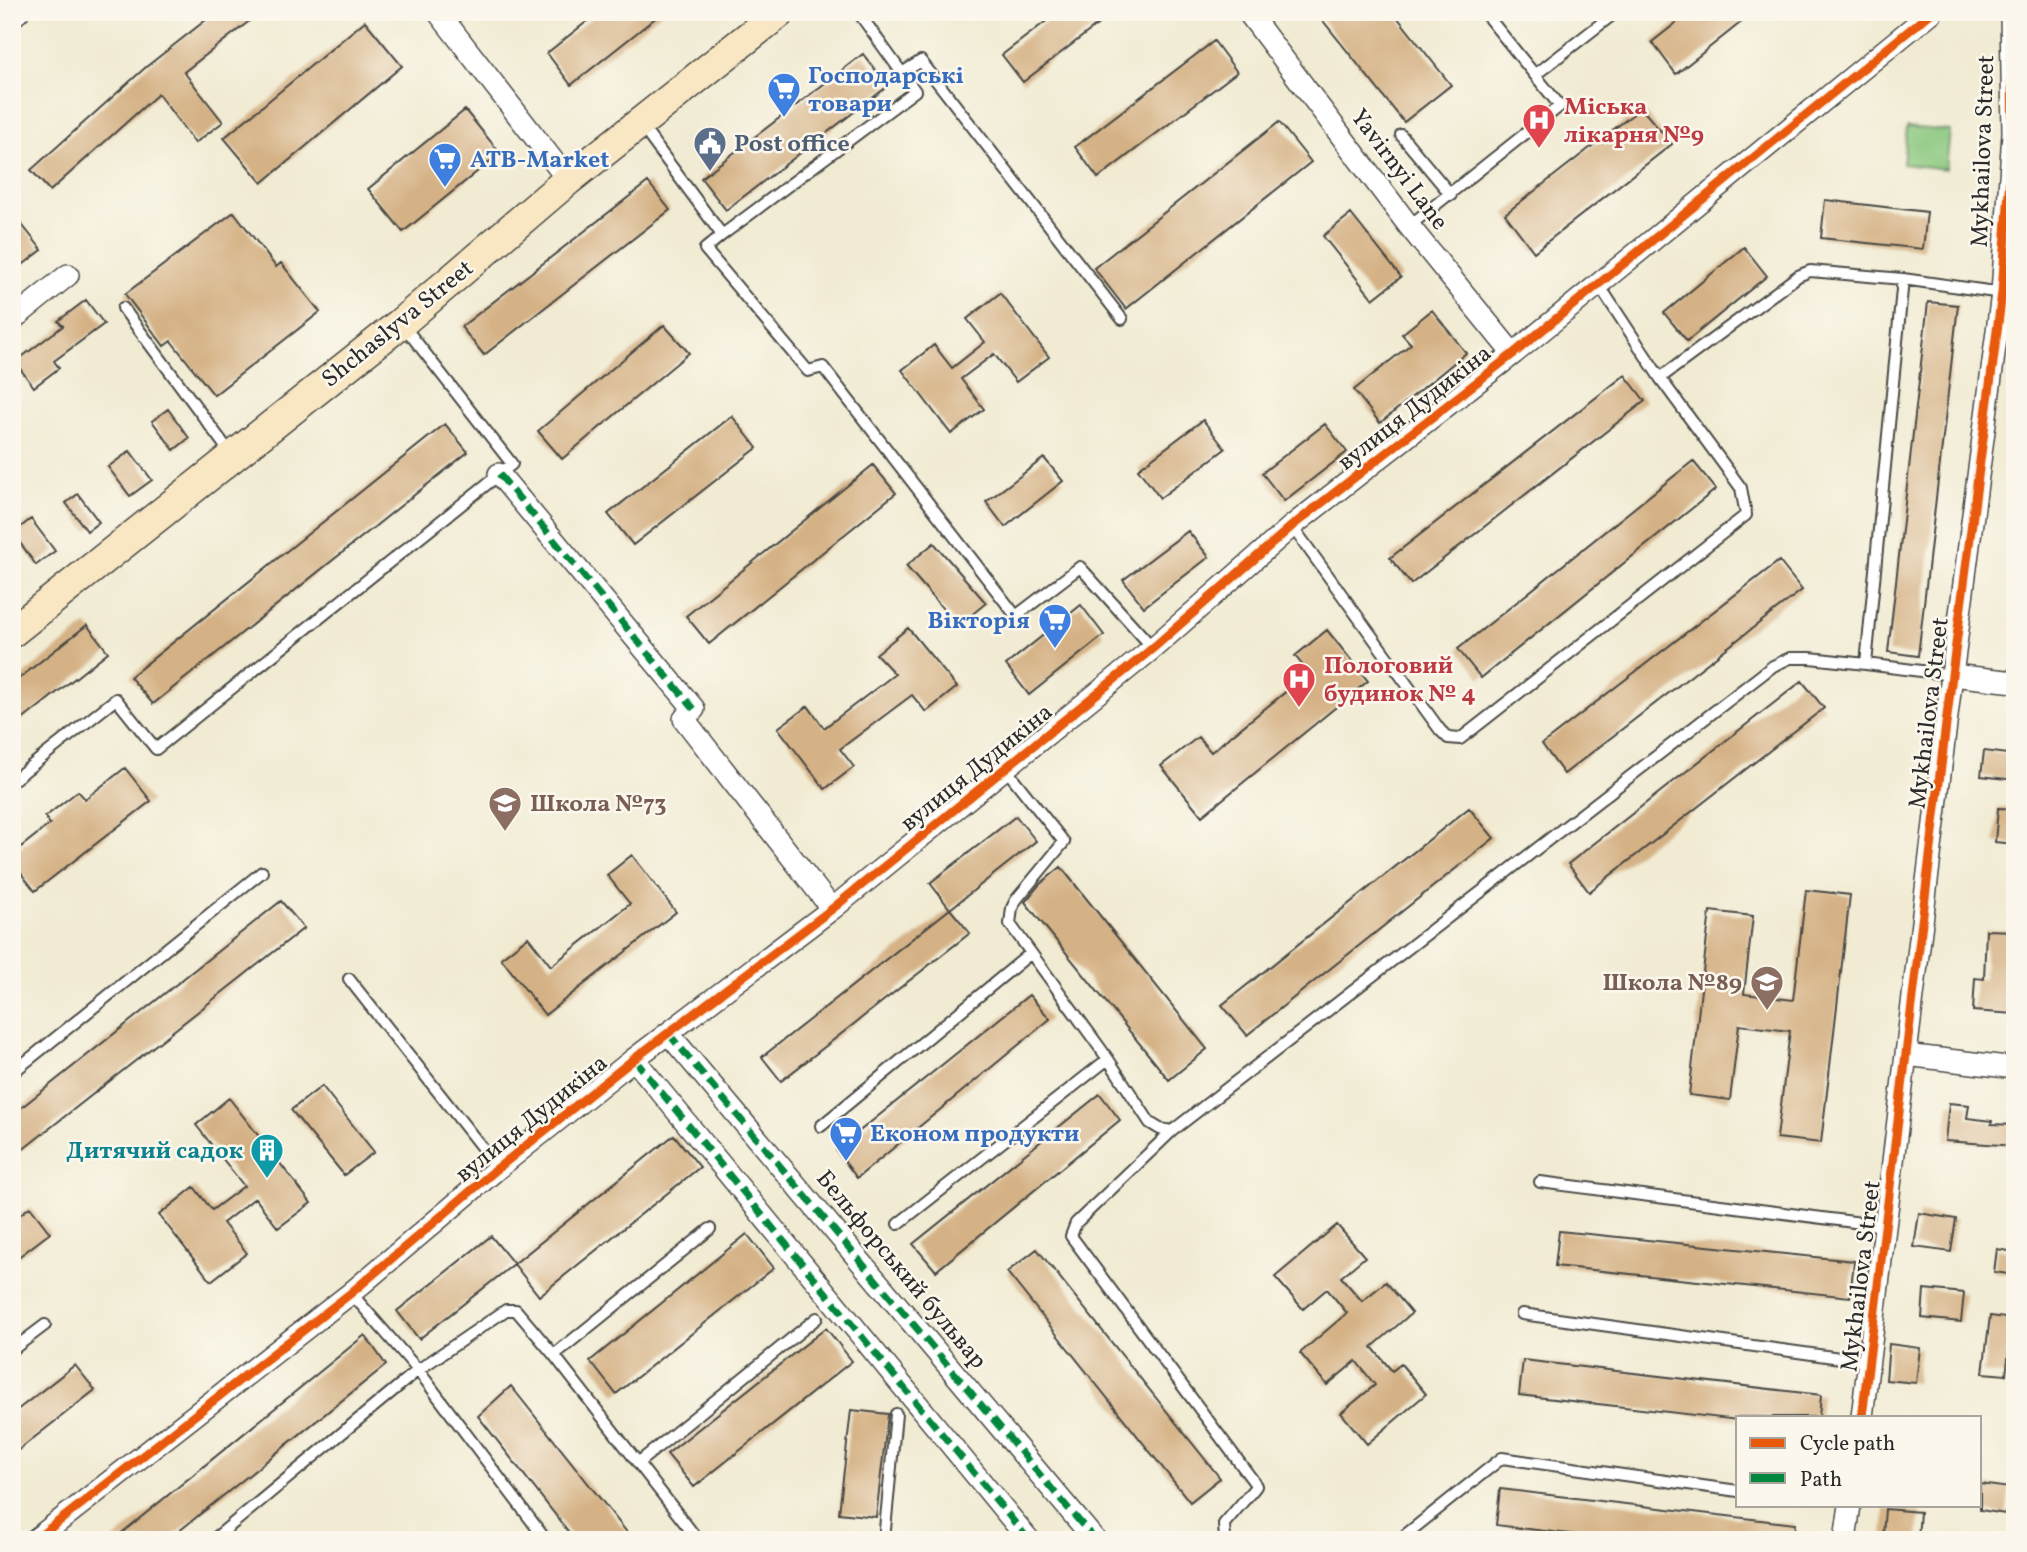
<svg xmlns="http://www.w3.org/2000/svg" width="2027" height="1552" font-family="Vollkorn,serif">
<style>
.green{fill:#8ac87f;stroke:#5a7a55;stroke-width:2}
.building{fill:#d5b286}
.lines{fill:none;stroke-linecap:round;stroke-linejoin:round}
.lane-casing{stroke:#494844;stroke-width:14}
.street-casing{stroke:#494844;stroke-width:24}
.secondary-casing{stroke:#494844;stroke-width:33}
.lane{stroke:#fff;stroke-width:10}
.street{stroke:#fff;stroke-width:21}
.secondary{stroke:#f9e7c3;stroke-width:30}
.quiet{stroke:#00873e;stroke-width:7;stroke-dasharray:14 7;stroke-linecap:butt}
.cycleway-casing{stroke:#fbf7ec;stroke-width:13}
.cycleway{stroke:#e8590c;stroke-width:9}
.labels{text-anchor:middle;stroke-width:5;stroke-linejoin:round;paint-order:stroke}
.shop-label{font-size:24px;font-weight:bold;fill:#366cbe;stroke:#fbf7ec;text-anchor:start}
.health-label{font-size:24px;font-weight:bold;fill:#be3a42;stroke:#fbf7ec;text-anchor:start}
.service-label{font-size:24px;font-weight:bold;fill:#4e5e75;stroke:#fbf7ec;text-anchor:start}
.street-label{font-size:24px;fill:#2b2b2b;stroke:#fbf7ec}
.education-label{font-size:24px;font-weight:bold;fill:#785e54;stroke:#fbf7ec;text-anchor:start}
.culture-label{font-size:24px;font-weight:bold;fill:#0d838f;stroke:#fbf7ec;text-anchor:end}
</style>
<rect width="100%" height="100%" fill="#fbf7ec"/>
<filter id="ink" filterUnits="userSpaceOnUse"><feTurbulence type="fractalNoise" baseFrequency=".0143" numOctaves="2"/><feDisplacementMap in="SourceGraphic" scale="14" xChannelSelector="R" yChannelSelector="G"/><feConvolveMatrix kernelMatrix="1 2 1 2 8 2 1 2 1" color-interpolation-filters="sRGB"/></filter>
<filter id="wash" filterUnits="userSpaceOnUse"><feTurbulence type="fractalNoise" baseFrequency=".00686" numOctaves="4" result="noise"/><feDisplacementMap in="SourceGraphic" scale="28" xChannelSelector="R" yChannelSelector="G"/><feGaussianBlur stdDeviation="1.57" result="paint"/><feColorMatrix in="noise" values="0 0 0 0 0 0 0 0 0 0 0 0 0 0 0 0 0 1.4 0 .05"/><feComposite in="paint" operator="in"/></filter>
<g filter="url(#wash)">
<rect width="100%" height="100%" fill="#f1ebd3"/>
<path class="green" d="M1907,127L1950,131L1946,169L1903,164Z"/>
<g id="blocks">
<path class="building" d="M216,12H261L184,72L223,122L195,143L158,94L50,191L31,170L146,67Z
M599,12H663L571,85L547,53Z
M1058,12H1114L1023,82L1002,55Z
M1316,12H1393L1451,85L1404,122Z
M1690,12H1754L1676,74L1652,42Z
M365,21L402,66L262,183L224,138Z
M1214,41L1237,72L1098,178L1075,147Z
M863,54L888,86L726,210L701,178Z
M1641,108L1672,144L1534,252L1505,214Z
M465,110L500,153L403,232L368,189Z
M1279,122L1311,162L1126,309L1094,268Z
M648,182L670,210L484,355L461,327Z
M1825,200L1927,212L1923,249L1821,238Z
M12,212L42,250L12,273Z
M234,212L276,267L281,263L320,312L214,395L171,341L164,346L125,294Z
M1351,214L1401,277L1373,299L1323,236Z
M1744,247L1767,276L1687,341L1664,313Z
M1000,293L1049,357L1016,382L994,354L961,379L984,409L951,434L902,370L934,345L952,368L985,342L967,319Z
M86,300L104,324L54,361L59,368L34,387L15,362L63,326L58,321Z
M1928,302L1958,305L1918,656L1888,652Z
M1432,310L1466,353L1380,423L1354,390L1411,344L1402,334Z
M664,325L689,353L562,459L538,431Z
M1625,375L1645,401L1411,584L1390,558Z
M168,409L189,438L174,450L152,421Z
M732,416L757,448L633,545L608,514Z
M1203,420L1225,449L1160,498L1138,469Z
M445,424L468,452L153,704L130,677Z
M1325,424L1347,452L1284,501L1262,473Z
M130,451L152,480L130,496L108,467Z
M1044,458L1063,481L1005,527L986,502Z
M1693,461L1716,489L1481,678L1458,649Z
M873,465L896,493L709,644L686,616Z
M78,494L99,522L87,531L66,503Z
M31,519L55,551L36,565L13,533Z
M1188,531L1209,557L1144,607L1123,580Z
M934,543L986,603L958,626L906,566Z
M1779,561L1802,590L1564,774L1542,744Z
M1081,605L1104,635L1029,695L1006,665Z
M87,625L108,652L12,728V684Z
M908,628L957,687L926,712L912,695L840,749L854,767L825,789L778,728L808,706L824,728L895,674L876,654Z
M1327,630L1368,681L1202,816L1161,766L1198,737L1211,752L1309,673L1295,656Z
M1802,681L1824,708L1589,892L1568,864Z
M1984,751L2015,755V780L1981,776Z
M125,768L151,801L35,891L12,862V854L50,824L45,817L78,791L85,799Z
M1469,808L1494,838L1247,1035L1222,1005Z
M1998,808L2015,809V844L1995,842Z
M1016,816L1036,841L950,909L930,883Z
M632,855L676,912L545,1015L501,958L528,937L551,966L630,904L607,875Z
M1061,867L1207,1049L1169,1080L1025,902L1039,885Z
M1806,890L1850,895L1821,1143L1777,1138L1790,1031L1739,1025L1730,1100L1689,1095L1710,911L1753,916L1744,994L1793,1000Z
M281,901L304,928L12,1158V1115Z
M950,909L970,933L781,1081L762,1057Z
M1986,930L2015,931V1014L1973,1011L1975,978L1984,979Z
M1029,995L1050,1019L857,1178L836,1150Z
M322,1086L374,1152L344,1175L291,1110Z
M1100,1094L1120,1120L936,1271L913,1244Z
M229,1098L311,1203L278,1228L255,1198L223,1223L247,1253L211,1281L159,1215L194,1187L212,1210L244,1186L196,1125Z
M1949,1103L1969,1105L1967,1118L1992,1121L1991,1124L2015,1125V1146L1945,1141Z
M674,1135L700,1167L539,1296L514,1264Z
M30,1207L50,1233L12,1262V1221Z
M1919,1213L1956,1219L1951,1252L1914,1247Z
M1337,1225L1365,1257L1341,1277L1362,1301L1386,1282L1412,1313L1372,1347L1392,1371L1401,1364L1426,1394L1367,1444L1341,1413L1375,1385L1356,1361L1327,1385L1300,1353L1347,1313L1327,1289L1303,1309L1275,1277Z
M1559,1231L1854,1261L1850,1297L1555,1266Z
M747,1234L774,1268L616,1394L590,1361Z
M491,1236L514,1264L419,1339L397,1311Z
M1037,1249L1220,1478L1190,1502L1007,1272Z
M1997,1249L2015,1252V1275L1994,1272Z
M1924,1289L1964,1293L1961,1322L1922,1318Z
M1990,1316L2013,1319L2006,1375L1983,1373Z
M826,1328L852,1361L694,1487L667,1454Z
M365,1335L386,1365L168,1540H113Z
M1889,1344L1920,1348L1916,1383L1886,1380Z
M1523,1360L1821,1395L1819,1417H1738V1420L1519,1395Z
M75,1365L95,1390L12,1455V1414Z
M511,1386L633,1540H575L478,1416Z
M851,1410L888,1414L876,1517L839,1513Z
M1980,1484L2010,1488L2006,1514L1980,1510Z
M1500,1489L1795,1524L1793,1540H1619L1496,1525Z
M1885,1509L1920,1512L1918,1538L1883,1536Z"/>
</g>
</g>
<g filter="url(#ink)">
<use href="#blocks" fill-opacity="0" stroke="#494844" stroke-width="2"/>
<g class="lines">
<defs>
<path id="lane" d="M858,12L902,73L921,61L1122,319
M1535,75L1616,12
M640,124L722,235L705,249L808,371L823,367L1016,616L1080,567L1153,648
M1401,135L1451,195
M1409,226L1560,106L1484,12
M722,235L915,91L902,73
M1903,279L1866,664L1952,675
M1599,285L1660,378L1798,276L1810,271L1903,279L2002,293
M123,308L231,454
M1292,526L1440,730L1448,738L1460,739L1746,515L1741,488L1660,378
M1005,768L1064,842L1016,900L1012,908L1010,924L1108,1059L1150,1123L1160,1129L1172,1131L1773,666L1790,658H1810L1866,664
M12,781L116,699L156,749L512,464L403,325
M349,979L498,1168
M12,1073L262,872
M821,1126L1031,953
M1172,1131L1076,1223L1071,1236L1254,1482L1256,1486L1253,1490L1224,1524L1225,1540
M1540,1182L1885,1226
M898,1224L1108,1059
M351,1293L418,1370L506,1310H516L554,1355L698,1540
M1522,1314L1869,1362
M12,1350L45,1325
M554,1355L710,1229
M638,1463L817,1318
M213,1540L418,1370L546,1540
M884,1540L896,1414
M1399,1540L1502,1458L1738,1491"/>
<path id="street" d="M438,12L568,180
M1248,12L1409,226L1513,354
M12,17L18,12
M12,320L68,275
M499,474L694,709L684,719L832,909
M1952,675L2015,682
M668,1033L1095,1540
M1906,1055L2015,1068
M634,1059L1029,1540
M1862,1417L1952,675L2002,293L2013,133L2011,12
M35,1540L351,1293L498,1168L634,1059L832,909L1153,648L1292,526L1513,354L1932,12
M1845,1540L1850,1505"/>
<path id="secondary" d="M12,632L401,323L568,180L780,12"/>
</defs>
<use href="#lane" class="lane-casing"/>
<use href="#street" class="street-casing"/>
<use href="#secondary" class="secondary-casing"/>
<use href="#lane" class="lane"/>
<use href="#street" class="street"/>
<use href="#secondary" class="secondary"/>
<path class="quiet" d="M499,474L694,709
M668,1033L1095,1540
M634,1059L1029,1540"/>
<defs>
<path id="cycleway" d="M1862,1417L1952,675L2002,293L2013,133L2011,12
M35,1540L351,1293L498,1168L634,1059L832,909L1153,648L1292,526L1513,354L1932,12"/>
</defs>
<use href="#cycleway" class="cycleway-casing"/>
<use href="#cycleway" class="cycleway"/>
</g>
</g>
<defs>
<symbol id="supermarket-pin" viewBox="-11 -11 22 30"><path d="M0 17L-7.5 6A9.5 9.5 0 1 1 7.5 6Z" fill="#3f7fe0" stroke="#fbf7ec"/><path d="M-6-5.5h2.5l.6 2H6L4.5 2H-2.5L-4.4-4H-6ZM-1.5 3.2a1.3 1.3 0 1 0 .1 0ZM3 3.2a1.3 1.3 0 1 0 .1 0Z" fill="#fff"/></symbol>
<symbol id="hospital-pin" viewBox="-11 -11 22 30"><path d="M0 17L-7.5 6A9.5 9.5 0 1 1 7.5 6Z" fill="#e0444e" stroke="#fbf7ec"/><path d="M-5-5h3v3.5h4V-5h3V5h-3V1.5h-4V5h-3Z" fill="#fff"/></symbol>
<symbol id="civic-pin" viewBox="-11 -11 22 30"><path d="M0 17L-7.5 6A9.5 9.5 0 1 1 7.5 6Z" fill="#5c6f8a" stroke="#fbf7ec"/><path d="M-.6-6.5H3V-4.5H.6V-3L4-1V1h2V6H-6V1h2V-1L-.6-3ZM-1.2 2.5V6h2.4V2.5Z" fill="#fff"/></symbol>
<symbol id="school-pin" viewBox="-11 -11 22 30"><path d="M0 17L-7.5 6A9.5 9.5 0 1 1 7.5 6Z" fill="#8d6e63" stroke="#fbf7ec"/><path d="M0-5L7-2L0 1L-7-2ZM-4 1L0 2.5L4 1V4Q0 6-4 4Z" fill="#fff"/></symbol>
<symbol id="building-pin" viewBox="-11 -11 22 30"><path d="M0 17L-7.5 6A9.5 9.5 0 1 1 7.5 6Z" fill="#0f9aa8" stroke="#fbf7ec"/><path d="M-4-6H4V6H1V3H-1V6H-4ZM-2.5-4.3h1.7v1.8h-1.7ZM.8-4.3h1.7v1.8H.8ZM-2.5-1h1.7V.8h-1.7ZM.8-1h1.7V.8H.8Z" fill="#fff"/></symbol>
</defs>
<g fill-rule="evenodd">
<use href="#supermarket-pin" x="765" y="70" width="38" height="52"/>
<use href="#hospital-pin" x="1520" y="101" width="38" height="52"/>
<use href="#civic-pin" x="691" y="124" width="38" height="52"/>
<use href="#supermarket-pin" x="426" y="140" width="38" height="52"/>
<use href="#supermarket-pin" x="1036" y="601" width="38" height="52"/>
<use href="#hospital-pin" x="1280" y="660" width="38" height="52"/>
<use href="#school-pin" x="486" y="784" width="38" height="52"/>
<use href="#school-pin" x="1748" y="963" width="38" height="52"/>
<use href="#supermarket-pin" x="827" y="1114" width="38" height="52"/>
<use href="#building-pin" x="248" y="1131" width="38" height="52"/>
</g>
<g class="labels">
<g class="shop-label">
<text x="808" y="83">Господарські<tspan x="808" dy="28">товари</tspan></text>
<text x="470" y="167">ATB-Market</text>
<text x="1030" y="628" text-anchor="end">Вікторія</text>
<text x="870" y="1141">Економ продукти</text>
</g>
<g class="health-label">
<text x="1564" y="114">Міська<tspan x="1564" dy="28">лікарня №9</tspan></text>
<text x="1324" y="673">Пологовий<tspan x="1324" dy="28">будинок № 4</tspan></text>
</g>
<g class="service-label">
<text x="734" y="151">Post office</text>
</g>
<g class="street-label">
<text transform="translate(1982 151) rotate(-88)" y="8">Mykhailova Street</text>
<text transform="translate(1400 169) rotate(53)" y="8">Yavirnyi Lane</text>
<text transform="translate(397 323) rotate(-39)" y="8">Shchaslyva Street</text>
<text transform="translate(1414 407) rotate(-38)" y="8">вулиця Дудикіна</text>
<text transform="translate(1928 713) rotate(-83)" y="8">Mykhailova Street</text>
<text transform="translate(976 767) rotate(-39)" y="8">вулиця Дудикіна</text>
<text transform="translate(531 1118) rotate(-39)" y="8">вулиця Дудикіна</text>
<text transform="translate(902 1269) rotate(50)" y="8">Бельфорський бульвар</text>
<text transform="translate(1860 1276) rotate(-83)" y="8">Mykhailova Street</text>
</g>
<g class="education-label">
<text x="530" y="811">Школа №73</text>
<text x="1742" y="990" text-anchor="end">Школа №89</text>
</g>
<g class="culture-label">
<text x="243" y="1158">Дитячий садок</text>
</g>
</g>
<rect width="2027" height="1552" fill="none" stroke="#fbf7ec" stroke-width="42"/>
<rect x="1736" y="1416" width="245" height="91" fill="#fbf7ec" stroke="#a8a59f" stroke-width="2"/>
<rect x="1750" y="1438" width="35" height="10" fill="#e8590c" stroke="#a8a59f" stroke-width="2"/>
<text x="1800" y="1450" font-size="21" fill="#2b2b2b">Cycle path</text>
<rect x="1750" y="1473" width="35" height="10" fill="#00873e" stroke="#a8a59f" stroke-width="2"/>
<text x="1800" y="1486" font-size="21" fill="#2b2b2b">Path</text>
</svg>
